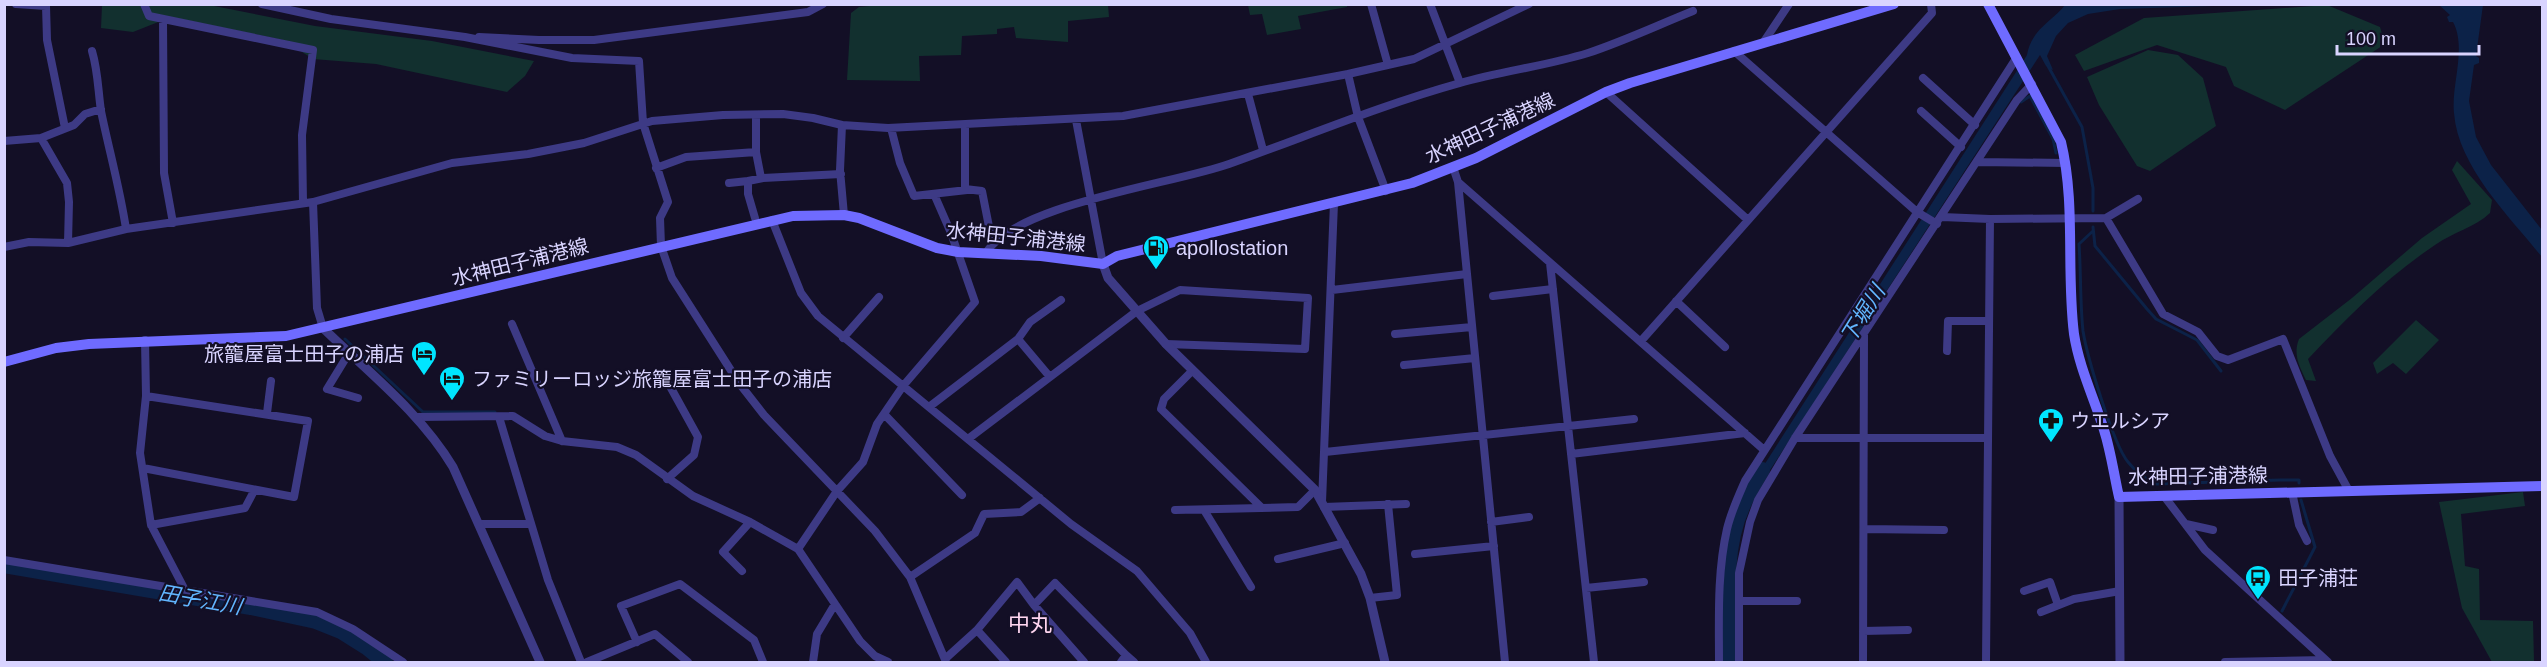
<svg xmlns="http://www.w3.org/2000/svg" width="2547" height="667" font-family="Helvetica,'Noto Sans JP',sans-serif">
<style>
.green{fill:#12302f}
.water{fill:#0c2248}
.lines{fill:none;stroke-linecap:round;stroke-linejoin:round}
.stream{stroke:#0c2248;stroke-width:3}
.river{stroke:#0c2248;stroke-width:16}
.minor{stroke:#3d3a85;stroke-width:8}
.tertiary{stroke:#3d3a85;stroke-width:9}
.secondary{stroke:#6f6bff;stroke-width:10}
.labels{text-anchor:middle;stroke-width:4.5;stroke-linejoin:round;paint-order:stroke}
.street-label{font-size:20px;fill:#d9d4ff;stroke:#130f26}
.poi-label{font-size:20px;fill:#d9d4ff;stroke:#130f26;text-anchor:start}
.water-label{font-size:21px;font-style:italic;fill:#62b6ff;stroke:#130f26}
.quarter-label{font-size:22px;fill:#ffd6f0;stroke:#130f26}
</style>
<rect width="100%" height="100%" fill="#130f26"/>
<path class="green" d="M889,4L1108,5L1109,17L1068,21V42L1016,38L1014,27L997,29V34L962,36L961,55L919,56L920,81L847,80L851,13L859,7Z
M102,5H209L315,26L432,41L534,61L525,76L507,92L376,64L313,59L283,40L171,17L133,32L101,28Z
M1347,5V7L1298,16L1301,29L1267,35L1262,14L1250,15L1248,5Z
M2327,5L2380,27L2385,44L2285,110L2234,86L2226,67L2157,45L2084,71L2075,55L2144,18Z
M2148,50L2178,55L2203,78L2216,126L2150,171L2137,166L2099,105L2087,77Z
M2457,161L2492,200L2490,213C2474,228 2453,232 2435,245C2387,277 2348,317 2308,359L2316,381L2306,380C2299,366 2293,354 2299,339L2352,298L2422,238L2471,204L2452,170Z
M2416,320L2439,340L2406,374L2393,363L2377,374L2373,363Z
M2523,492L2525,506L2461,514L2465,566L2479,569L2480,620L2533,621L2534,662H2492L2462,608L2439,502Z"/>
<path class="water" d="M2065,5H2245L2120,9L2088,14L2068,23L2056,36L2047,56L2053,70L2046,66L2040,55L1757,490L1750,487L2027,55C2031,29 2054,20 2065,5Z
M2439,5H2483L2476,56L2479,58V63L2474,65L2469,101L2476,137L2491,165L2542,230V257C2510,217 2458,167 2454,113C2451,85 2467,48 2453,22H2449L2447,17L2450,15Z"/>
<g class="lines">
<path class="stream" d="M2048,66L2082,127L2093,188V211
M2021,102L2030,96L2053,139L2056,153
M2093,227L2095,246L2147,309L2156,319L2197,340L2221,371
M2093,231L2079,244C2081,272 2080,303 2083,331C2087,356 2113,444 2128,462C2136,472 2145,479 2156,484L2280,480H2299V483
M345,339L423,412H495
M2282,611L2315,547L2301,500"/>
<path class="river" d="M4,565L251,607L316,621L341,631L368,648L385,662
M1729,662C1729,613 1721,553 1742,507C1747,494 1755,482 1762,470"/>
<path class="minor" d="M16,4L46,6L47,40L65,128
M144,4L149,16L313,50L302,135L303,203
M262,4L331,19L465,37L572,58L639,61L643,123L668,202L660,218L661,246L672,278L739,383L764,415L875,531L910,577L946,662
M1371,4L1388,65
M1430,4L1460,83
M163,19L164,173L173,223
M479,37L539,40H594L808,12L823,4
M1763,43L1789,4
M92,51C98,71 98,90 101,111C109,150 120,189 126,229
M1734,51L1917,212L1937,224
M1348,74L1358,117L1386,191
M1923,78L1975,125
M1606,92L1748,220
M1248,94L1263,150
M1921,111L1961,147
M756,115V152L761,178
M1076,120L1103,264
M842,125L888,128L1123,116L1348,74L1414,59L1529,4
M965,125V189L982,191L992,242
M891,128L900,163L914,196L967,190
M41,138L67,183L69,202L68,243
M4,141L41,138L74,125L85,114L101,109
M1978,162L2066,163
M1453,167L1458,182L1763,449
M656,168L686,157L756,152
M1458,182L1505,662
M729,183L748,181
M313,202L317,308L323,328
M1942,217L1990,219L2106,218L2163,314L2198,332L2217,356L2228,360L2283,339L2330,456L2349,491
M755,218L748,194V181L763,178L841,174
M2106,218L2138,199
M772,220L801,293L818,316L1071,524L1137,571L1190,633L1206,662
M4,247L29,242L68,243L126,229L313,202L452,163L528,154L584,143L652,121L723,115L783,114L813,118L842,125L840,170L844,215
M986,253C1015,204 1173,184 1229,164C1305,137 1381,105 1460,83C1502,71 1546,66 1588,53C1624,41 1658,25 1693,11
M1550,263L1594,662
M1332,290L1467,274
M1493,296L1553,289
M1676,301L1725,347
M512,324L562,441
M1395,334L1472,327
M843,338L879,297
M1018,339L1050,377
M145,340L146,396L140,453L151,525L185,590
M1641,341L1932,13L1931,4
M1947,351L1948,321H1989
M349,353L327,389L358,398
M1404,365L1475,358
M1192,371L1164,399L1161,409L1261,507
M666,379L698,437L694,455L667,479
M929,407L1018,339L1030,322L1061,300
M267,413L271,381
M885,415L962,495
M417,417L513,416L545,436L562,441L617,447L636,455L693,496L750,522L798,549L860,641L875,656L888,662
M499,417L548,580L581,662
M1795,438H1988
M968,439L1137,311L1180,290L1308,298L1305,349L1166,344
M1325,452L1634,419
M1571,454L1745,433
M143,468L294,497L308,421L146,396
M2292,492L2299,525L2307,541
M2164,496L2205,550L2328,662
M1322,502L1334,203
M1324,507L1406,504
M1175,510L1298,507L1315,490
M1204,510L1251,587
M1491,522L1529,517
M479,524H531
M2186,524L2213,530
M151,525L245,508L254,491
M1864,529L1944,530
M798,549L837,491L863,462L877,424L903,386L975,302L951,233L934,194
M1415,554L1494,546
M1278,559L1345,543
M4,560L317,612L353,629L403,662
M742,571L723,552L750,522
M910,577L975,533L984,514L1021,512L1040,498
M1586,588L1644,582
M2024,591L2050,582L2058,605
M1370,598L1397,595L1388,504
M1739,601H1797
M1034,605L1084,662
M2041,612L2074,599L2120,591
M977,630L1006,662
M1863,631L1908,630
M637,642L621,606L680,584L754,640L763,662
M1126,655L1134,662
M945,659L977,630L1017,582L1034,605L1055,583L1126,655L1121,662
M587,662L655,634L688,662
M813,662L817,634L835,604
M1719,662C1719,618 1717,573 1727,529C1731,512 1738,497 1745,481L2017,57
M1739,662V573L1750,522L1758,500L1795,438L2017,100L2032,84
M1863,662L1864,335
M1986,662L1990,219
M2225,662L2325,660"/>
<path class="tertiary" d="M1103,264L1108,278L1166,344L1315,490L1361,574L1370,598L1385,662
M323,328C368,372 420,412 453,467L540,662
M2119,497L2120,662"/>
<path class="secondary" d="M1988,4L2061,142C2076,204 2066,270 2074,334C2079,367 2094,398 2104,430C2111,452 2114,475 2119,497L2542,486
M4,362L56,348L89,344L286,336L793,216L844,215L859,218L937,248L958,252L1041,256L1103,264L1117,256L1412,183L1476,158L1606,92L1630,83L1894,4"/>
</g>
<defs>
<symbol id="fuel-pin" viewBox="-11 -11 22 30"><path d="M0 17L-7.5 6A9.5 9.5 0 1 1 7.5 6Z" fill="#00e5ff" stroke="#130f26"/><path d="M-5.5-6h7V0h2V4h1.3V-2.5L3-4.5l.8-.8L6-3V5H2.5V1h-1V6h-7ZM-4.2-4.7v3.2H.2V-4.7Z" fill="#111"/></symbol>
<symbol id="hotel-pin" viewBox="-11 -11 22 30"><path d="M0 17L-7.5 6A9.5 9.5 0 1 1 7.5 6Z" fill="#00e5ff" stroke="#130f26"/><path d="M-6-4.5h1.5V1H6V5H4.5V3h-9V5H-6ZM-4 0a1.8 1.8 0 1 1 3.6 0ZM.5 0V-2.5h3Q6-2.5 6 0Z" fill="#111"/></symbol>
<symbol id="pharmacy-pin" viewBox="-11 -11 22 30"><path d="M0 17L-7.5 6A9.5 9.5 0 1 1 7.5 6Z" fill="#00e5ff" stroke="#130f26"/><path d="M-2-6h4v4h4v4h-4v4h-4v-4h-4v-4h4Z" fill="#111"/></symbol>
<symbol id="bus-pin" viewBox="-11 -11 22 30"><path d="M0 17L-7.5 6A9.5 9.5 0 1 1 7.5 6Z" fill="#00e5ff" stroke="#130f26"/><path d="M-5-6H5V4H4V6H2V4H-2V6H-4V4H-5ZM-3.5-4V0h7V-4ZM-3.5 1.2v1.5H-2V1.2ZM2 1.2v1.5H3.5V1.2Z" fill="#111"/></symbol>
</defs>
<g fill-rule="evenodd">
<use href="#fuel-pin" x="1141" y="233" width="30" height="40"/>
<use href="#hotel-pin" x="409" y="339" width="30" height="40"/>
<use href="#hotel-pin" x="437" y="364" width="30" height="40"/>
<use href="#pharmacy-pin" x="2036" y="406" width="30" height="40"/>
<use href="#bus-pin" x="2243" y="563" width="30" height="40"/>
</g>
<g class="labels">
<g class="street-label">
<text transform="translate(1490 128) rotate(-25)" y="7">水神田子浦港線</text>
<text transform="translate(1016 237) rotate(6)" y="7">水神田子浦港線</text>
<text transform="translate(520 262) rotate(-14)" y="7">水神田子浦港線</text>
<text transform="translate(2198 476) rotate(-1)" y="7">水神田子浦港線</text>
</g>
<g class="poi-label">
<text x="1176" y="255">apollostation</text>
<text x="404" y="361" text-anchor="end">旅籠屋富士田子の浦店</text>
<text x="472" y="386">ファミリーロッジ旅籠屋富士田子の浦店</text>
<text x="2070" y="428">ウエルシア</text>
<text x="2278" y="585">田子浦荘</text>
</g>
<g class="water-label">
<text transform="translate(1863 314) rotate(-58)" y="7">下堀川</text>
<text transform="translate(200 600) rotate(10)" y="7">田子江川</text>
</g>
<g class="quarter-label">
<text x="1030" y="631">中丸</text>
</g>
</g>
<rect width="2547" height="667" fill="none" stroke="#d9d4ff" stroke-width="12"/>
<path d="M2337 45v9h142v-9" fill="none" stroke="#d9d4ff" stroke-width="3"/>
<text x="2346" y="45" font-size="18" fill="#d9d4ff" stroke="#130f26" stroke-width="4.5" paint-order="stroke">100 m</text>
</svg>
